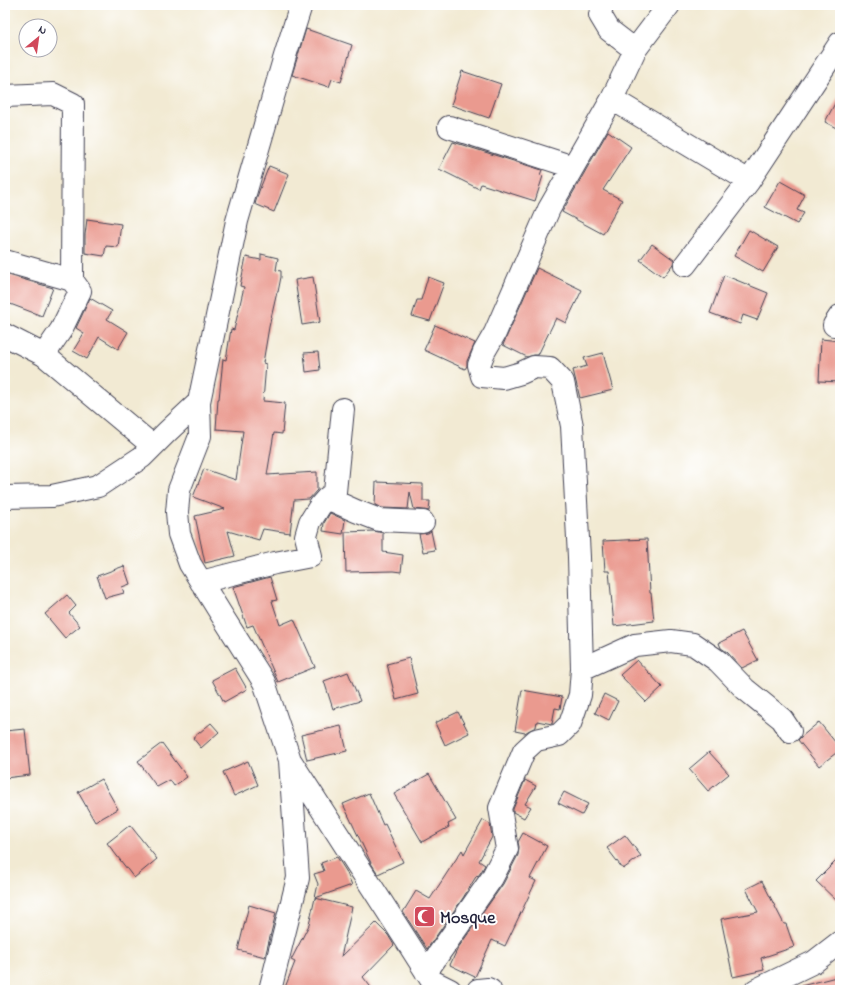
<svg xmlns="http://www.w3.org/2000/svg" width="845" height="995" font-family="'Indie Flower',sans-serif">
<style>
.building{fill:#ea9a8f}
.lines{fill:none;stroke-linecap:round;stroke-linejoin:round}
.minor-casing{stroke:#414052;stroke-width:24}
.minor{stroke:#fff;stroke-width:22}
.labels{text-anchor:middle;stroke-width:4;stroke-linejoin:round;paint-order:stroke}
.poi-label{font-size:18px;font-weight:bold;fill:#22223b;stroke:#fff;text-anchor:start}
</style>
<rect width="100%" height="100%" fill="#fff"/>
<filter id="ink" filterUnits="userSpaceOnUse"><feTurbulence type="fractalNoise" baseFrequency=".025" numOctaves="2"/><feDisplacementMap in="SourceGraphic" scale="8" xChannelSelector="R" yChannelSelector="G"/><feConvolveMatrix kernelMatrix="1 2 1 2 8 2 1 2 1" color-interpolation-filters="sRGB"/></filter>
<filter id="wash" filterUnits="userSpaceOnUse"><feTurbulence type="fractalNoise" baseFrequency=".012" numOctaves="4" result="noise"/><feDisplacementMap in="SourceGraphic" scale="16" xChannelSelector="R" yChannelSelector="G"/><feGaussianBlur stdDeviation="0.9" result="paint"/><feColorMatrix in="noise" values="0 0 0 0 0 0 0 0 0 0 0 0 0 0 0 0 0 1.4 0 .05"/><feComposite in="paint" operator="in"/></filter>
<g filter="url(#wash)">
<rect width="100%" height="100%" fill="#f2ead3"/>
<g id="blocks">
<path class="building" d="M306,29L352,45L341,82L332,79L329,87L292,75Z
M462,71L501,84L489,118L451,105Z
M840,94V130L825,122Z
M608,131L631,147L603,190L622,200L603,234L562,212Z
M453,142L542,170L540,175L543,176L535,201L481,184L479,189L439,169Z
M269,166L289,174L274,212L255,204L259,191Z
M780,181L805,195L797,210L804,213L797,224L765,207Z
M87,219L121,224L118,247L106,246L104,256L85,253V235Z
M749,230L778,247L763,272L734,256Z
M652,244L674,260L673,264L663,277L640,260Z
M261,254L278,258L276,270L281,271V277L278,292H277L269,327L263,363L266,364L263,401L285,403L282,434L274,433L267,475L317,472V490L309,499L294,500L290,533L263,529L259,540L228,531L235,556L205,563L195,516L225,509L193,497L204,469L236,480L243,431L216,429L218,399H219L223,359L226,360L231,329L234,330L244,287L240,286L246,257L261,260Z
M537,268L582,290L566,323L556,318L538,355H534L527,357L503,345L506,338Z
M5,274L53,288L42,316L5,302Z
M724,275L768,293L757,320L743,315L740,324L710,313Z
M313,277L320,322L302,325L295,280Z
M428,277L444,283L430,321L412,316L417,300H421Z
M90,298L112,311L107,319L128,332L118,349L99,337L87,359L73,351L84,333L76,328Z
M435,325L475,343L467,361V366L465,369L424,350Z
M821,339L840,341V382L819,381Z
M318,352L320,370L306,372L304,353Z
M603,353L613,390L580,398L573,370L587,366L584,358Z
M376,482L423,484V501H430L429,511L424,510L414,509L410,492L408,509L382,508L375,505Z
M330,513L345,520L343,534L323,531L324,523Z
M374,531L383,533V552L403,555L401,572L393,571L346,572L345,532Z
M431,531L435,550L423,552L419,534L428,533Z
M647,539L650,593H651L654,621L614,626L609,571H605L603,541Z
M124,566L130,584L122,587L124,593L105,598L97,576Z
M270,577L277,600L272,601L280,625L294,619L315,667L278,682L253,625L247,627L233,587Z
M67,595L76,606L69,613L80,626L65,638L45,614Z
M742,631L758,660L742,668L727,652L721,648L719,643Z
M409,658L418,694L396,700L387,664Z
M637,660L662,687L646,702L620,675Z
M235,668L247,689L224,702L212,680Z
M348,672L360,701L333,709L324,681Z
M522,690L562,697L560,709L555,708L552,724L537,721L536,727L528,731L525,733L515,731Z
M604,694L618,701L609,720L595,713Z
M458,712L469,733L445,745L435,723Z
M819,722L840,748V750L819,766L798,740L801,737Z
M211,723L219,732L201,748L193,738Z
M341,726L347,751L307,760L301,735Z
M25,729L30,775L5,778V731Z
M162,743L187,777L174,786L170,780L157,787L138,761Z
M709,752L729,774L708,791L689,769Z
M248,761L258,785L234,796L223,772Z
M429,774L456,820L448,824L449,827L422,842L394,794Z
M101,779L118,809L95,822L78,792Z
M525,780L536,786L525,804L531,807L524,818L513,812V809Z
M564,792L588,804L582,815L558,803Z
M369,793L383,825L385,824L403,862L378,874L371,863L343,804Z
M483,820L490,824L492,837L479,861L485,865L481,872L478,876L477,875L463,898L427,949L403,912L416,891L430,899L462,850L464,854Z
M130,825L157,859L134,878L107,843Z
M523,833L547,846L530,878L536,881L505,946L492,940L475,977L450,965L458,948L503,884L518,855L519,847L518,842Z
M625,835L641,856L623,869L607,848Z
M337,857L346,871L352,885L315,898L318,884L314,874L324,871L321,863Z
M840,857V904L816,881Z
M762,881L784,924H786L794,947L761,958L764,970L733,977L721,919L758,912L746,889Z
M315,898L352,907L341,957L376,923L388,935L394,945L363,977L373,990H284L295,962L291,960L309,925Z
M249,905L276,913L265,957L238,950Z
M840,976V990H802L801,986Z"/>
</g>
</g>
<g filter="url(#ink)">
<use href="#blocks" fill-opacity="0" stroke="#414052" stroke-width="1"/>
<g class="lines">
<defs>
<path id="minor" d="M301,5L285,56L237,221L199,402L200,436L179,490L177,512L179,534L190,564L221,614L264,682L290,760L406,940L432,981L450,990
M602,5L600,15L609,30L635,50
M5,96L53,94L73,104L72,280L80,291L61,330L44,355
M612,99L749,181
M449,127L573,167
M5,261L72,280
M685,265L749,181L840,43
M834,325L840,316
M5,335L44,355L153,446
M5,497L52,496L98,486L142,457L167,432L199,402
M327,498L356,511L379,520L423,522
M201,582L275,563L311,556L306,536L310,522L320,506L327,498L335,492L343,409
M582,669L635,645L671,641L693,644L718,661L745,689L782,719L790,731
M426,972L492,878L507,849L500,808L524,751L536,740L559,735L570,724L580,695L582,669L579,557L572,426L563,382L550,368L534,367L521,373L504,378L482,376L479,365L484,352L495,333L549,209L612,99L635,50L669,5
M270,990L298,878L290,761
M478,990L488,989L490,990
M756,990L814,962L840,942"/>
</defs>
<use href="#minor" class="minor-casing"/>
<use href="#minor" class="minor"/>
</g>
</g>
<defs>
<symbol id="mosque-square" viewBox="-11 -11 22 22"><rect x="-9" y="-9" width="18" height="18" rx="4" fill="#d1495b" stroke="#fff"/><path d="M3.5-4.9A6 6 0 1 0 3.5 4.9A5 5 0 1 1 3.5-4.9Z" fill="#fff"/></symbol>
</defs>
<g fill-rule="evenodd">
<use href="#mosque-square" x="412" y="904" width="25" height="25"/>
</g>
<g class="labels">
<g class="poi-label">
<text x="440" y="923">Mosque</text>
</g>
</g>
<rect width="845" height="995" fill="none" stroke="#fff" stroke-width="20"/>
<g transform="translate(38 38) rotate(29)"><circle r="19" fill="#ffffff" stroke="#a7a7b1"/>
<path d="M0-3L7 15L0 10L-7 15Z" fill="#d1495b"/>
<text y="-6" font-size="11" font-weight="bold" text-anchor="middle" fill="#22223b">N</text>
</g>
</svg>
